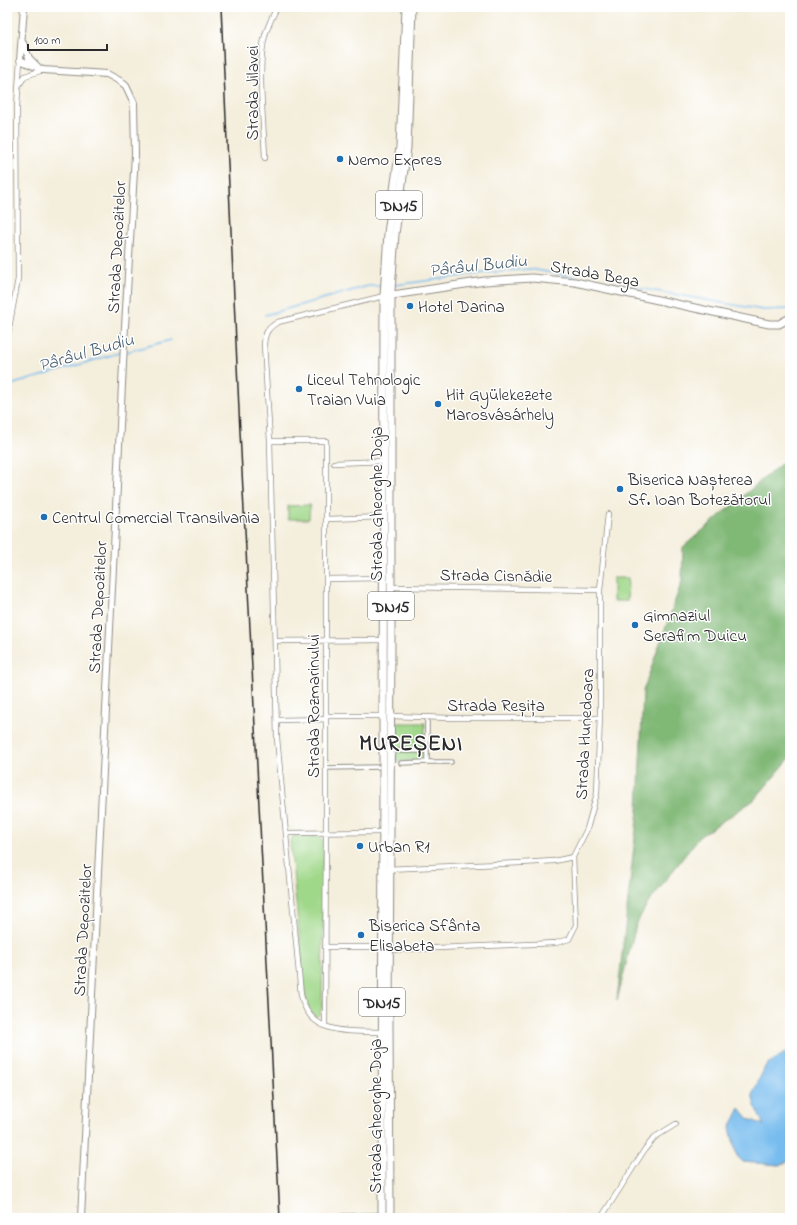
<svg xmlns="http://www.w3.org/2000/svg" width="797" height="1225" font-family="'Indie Flower',sans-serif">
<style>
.green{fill:#a0d88a;stroke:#66825a}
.forest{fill:#80b876;stroke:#567250}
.water{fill:#77bcee;stroke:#51748c}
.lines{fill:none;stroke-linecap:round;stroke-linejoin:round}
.stream{stroke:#77bcee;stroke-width:1.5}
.pedestrian-casing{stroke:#908c84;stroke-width:5.5}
.minor-casing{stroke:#908c84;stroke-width:6}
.tertiary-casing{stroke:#908c84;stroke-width:8}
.secondary-casing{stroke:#908c84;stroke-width:9}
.primary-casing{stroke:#908c84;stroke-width:9}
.pedestrian{stroke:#fff;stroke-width:3.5}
.minor{stroke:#fff;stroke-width:4.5}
.tertiary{stroke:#fff;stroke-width:6}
.secondary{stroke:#fff;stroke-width:7}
.primary{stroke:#fff;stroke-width:7}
.rail{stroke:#2b2b2b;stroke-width:1.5}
.poi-dot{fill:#1f6fb2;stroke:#fff;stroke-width:1.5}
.labels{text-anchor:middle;stroke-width:3;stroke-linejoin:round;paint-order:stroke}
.shield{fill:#fff;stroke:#6b6b6b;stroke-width:1}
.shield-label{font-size:16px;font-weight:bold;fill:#2b2b2b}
.street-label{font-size:17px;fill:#2b2b2b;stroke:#fff}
.poi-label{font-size:17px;fill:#2b2b2b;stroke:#fff;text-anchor:start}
.water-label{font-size:18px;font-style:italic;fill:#465e6f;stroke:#fff}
.district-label{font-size:21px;font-weight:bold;letter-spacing:1px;fill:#2b2b2b;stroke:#fff}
</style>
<rect width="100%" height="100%" fill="#fff"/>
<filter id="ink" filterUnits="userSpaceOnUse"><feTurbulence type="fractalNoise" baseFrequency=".025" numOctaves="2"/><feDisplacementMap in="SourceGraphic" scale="8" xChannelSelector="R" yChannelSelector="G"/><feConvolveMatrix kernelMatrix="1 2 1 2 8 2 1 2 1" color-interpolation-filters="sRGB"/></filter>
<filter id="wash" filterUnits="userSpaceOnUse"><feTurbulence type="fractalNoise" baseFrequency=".012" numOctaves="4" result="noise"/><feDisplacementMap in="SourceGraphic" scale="16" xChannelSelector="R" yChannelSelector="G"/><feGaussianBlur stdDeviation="0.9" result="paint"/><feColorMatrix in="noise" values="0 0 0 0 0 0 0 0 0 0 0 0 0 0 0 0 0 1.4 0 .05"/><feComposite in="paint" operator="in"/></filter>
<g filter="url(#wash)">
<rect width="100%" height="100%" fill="#f4eedc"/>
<path class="green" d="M310,505L309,519H288V506Z
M613,578H628L627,601H613Z
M396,723H425V761H396Z
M294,836H318L324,842L322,1008L320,1014L316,1017L309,1010L305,995L290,841Z"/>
<path class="forest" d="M790,456V758L754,800L699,837L646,906L636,925L617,1000L638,810L643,691L682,581L683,547Z"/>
<path class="water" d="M785,1053L790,1055V1161L779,1165L743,1162L737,1156L730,1128L740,1108L749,1119L764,1125L756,1109L752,1095L766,1065Z"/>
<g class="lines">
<path class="stream" d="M395,285L484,273L530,269L763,310L790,309
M265,315L368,286H383
M126,352L171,340
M7,386L122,352"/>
</g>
</g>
<g filter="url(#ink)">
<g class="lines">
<defs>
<path id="pedestrian" d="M427,721V762H451
M395,751H427
M401,763L427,762
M326,768L378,767"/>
<path id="minor" d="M19,85L25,76L43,70
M265,158C264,124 256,64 266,32C269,24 273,15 277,7
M7,339L18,279L17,106L20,60
M270,441H326V829L325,1026
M334,463L385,461
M327,519L385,517
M327,579L385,578
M391,587L600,590
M275,641L384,640
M326,716H384
M391,716L451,718H600
M277,720L326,719
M286,833L382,832
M387,869L521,863L554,861L573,857
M325,947H382
M389,950L556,943L569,939L576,925L573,857L587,829L597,793L600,716V590L608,514
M382,1032C349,1031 309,1036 301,995L277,738L270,441L264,344C265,332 268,328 278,322L384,296
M601,1218L645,1149L655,1137L676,1124"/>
<path id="tertiary" d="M24,7L20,60L43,70L107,74L120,81L126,86L134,103L135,154L124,344L81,1218
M23,43L29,58L38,67"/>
<path id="secondary" d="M386,296L485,281L532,278L575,282L769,324H779L790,318
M341,1218L390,1216"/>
<path id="primary" d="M382,1218L384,296L388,233L400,147L406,7
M390,1218L389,1021L391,638V291L395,234L407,148L412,7"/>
</defs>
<use href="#pedestrian" class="pedestrian-casing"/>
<use href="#minor" class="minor-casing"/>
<use href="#tertiary" class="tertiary-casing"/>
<use href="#secondary" class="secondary-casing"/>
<use href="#primary" class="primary-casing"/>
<use href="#pedestrian" class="pedestrian"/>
<use href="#minor" class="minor"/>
<use href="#tertiary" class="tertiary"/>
<use href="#secondary" class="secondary"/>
<use href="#primary" class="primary"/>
<path class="rail" d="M221,7L240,432L280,1218"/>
</g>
</g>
<g class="poi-dot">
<circle cx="340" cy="159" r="4"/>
<circle cx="410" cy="306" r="4"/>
<circle cx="299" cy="389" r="4"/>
<circle cx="438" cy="404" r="4"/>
<circle cx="620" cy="489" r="4"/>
<circle cx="44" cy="517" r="4"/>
<circle cx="635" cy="625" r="4"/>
<circle cx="360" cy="846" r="4"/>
<circle cx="361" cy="935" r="4"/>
</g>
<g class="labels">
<g class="shield">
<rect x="376" y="191" width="46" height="28" rx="3"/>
<rect x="368" y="592" width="46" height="28" rx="3"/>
<rect x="359" y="988" width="46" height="28" rx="3"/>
</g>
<g class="shield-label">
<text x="399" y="211">DN15</text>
<text x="391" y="612">DN15</text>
<text x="382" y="1008">DN15</text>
</g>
<g class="street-label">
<text transform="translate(252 93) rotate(-90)" y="6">Strada Jilavei</text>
<text transform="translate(116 247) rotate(-87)" y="6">Strada Depozitelor</text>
<text transform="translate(595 273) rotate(10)" y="6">Strada Bega</text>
<text transform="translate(376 504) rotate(-90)" y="6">Strada Gheorghe Doja</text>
<text transform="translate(496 575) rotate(1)" y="6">Strada Cisnădie</text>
<text transform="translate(97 607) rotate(-87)" y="6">Strada Depozitelor</text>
<text x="496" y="711">Strada Reșița</text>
<text transform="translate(313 706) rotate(-90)" y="6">Strada Rozmarinului</text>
<text transform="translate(584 734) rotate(-87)" y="6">Strada Hunedoara</text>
<text transform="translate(82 930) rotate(-87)" y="6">Strada Depozitelor</text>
<text transform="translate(375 1116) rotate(-90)" y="6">Strada Gheorghe Doja</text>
</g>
<g class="poi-label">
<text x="348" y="165">Nemo Expres</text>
<text x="418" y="312">Hotel Darina</text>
<text x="307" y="385">Liceul Tehnologic<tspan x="307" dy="20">Traian Vuia</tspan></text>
<text x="446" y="400">Hit Gyülekezete<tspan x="446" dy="20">Marosvásárhely</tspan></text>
<text x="628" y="485">Biserica Nașterea<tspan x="628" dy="20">Sf. Ioan Botezătorul</tspan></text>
<text x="52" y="523">Centrul Comercial Transilvania</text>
<text x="643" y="621">Gimnaziul<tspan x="643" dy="20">Serafim Duicu</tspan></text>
<text x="368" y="852">Urban R1</text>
<text x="369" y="931">Biserica Sfânta<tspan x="369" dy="20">Elisabeta</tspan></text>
</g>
<g class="water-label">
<text transform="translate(478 265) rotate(-6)" y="6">Pârâul Budiu</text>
<text transform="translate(86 352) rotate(-16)" y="6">Pârâul Budiu</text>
</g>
<g class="district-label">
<text x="411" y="750">MUREȘENI</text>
</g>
</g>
<rect width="797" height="1225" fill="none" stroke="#fff" stroke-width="24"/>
<path d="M28 44v6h79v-6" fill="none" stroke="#2b2b2b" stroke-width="2"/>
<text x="34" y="44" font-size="12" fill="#2b2b2b" stroke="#ffffff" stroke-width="3" paint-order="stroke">100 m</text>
</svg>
